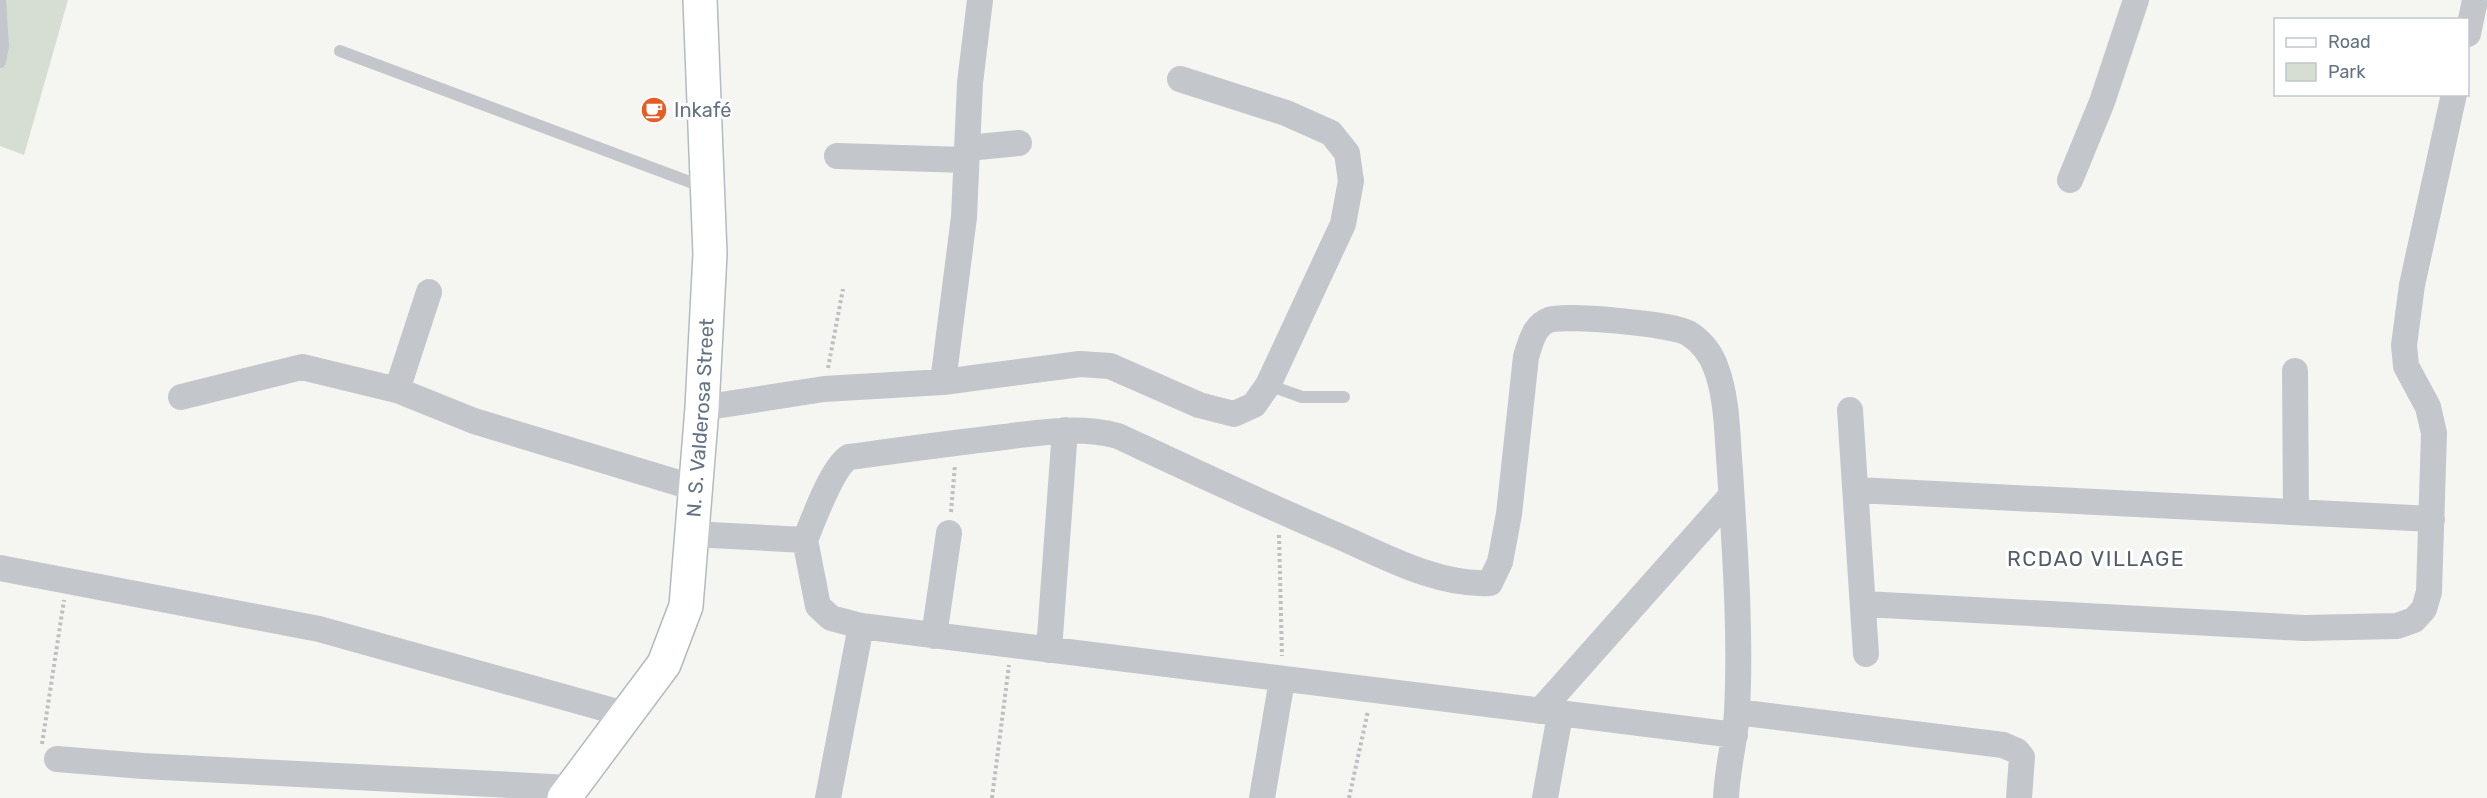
<svg xmlns="http://www.w3.org/2000/svg" width="2487" height="798" font-family="Rubik,sans-serif">
<style>
.green{fill:#d6ddd3}
.lines{fill:none;stroke-linecap:round;stroke-linejoin:round}
.secondary-casing{stroke:#b5babe;stroke-width:36}
.path{stroke:#bdbfc1;stroke-width:4;stroke-dasharray:3 3;stroke-linecap:butt}
.lane{stroke:#c3c6ca;stroke-width:12}
.street{stroke:#c3c6ca;stroke-width:26}
.secondary{stroke:#fff;stroke-width:33}
.labels{text-anchor:middle;stroke-width:6;stroke-linejoin:round;paint-order:stroke}
.poi-label{font-size:20px;fill:#647383;stroke:#fff;text-anchor:start}
.street-label{font-size:20px;fill:#647383;stroke:#fff}
.neighbourhood-label{font-size:21px;letter-spacing:1.5px;fill:#525d68;stroke:#fff}
</style>
<rect width="100%" height="100%" fill="#f5f6f2"/>
<path class="green" d="M0,0H68L24,155L0,146Z"/>
<g class="lines">
<defs>
<g id="secondary">
<path id="s1" d="M564,798L664,664L686,606L702,408L710,254L700,0"/>
</g>
</defs>
<use href="#secondary" class="secondary-casing"/>
<path class="path" d="M828,368L843,289
M951,512L955,465
M1279,535L1282,656
M42,744L64,600
M992,798L1009,665
M1349,798L1368,711"/>
<path class="lane" d="M0,1L3,46L0,62
M340,51L706,188
M1268,385L1302,397H1344"/>
<path class="street" d="M2468,34L2475,0
M967,148L1019,143
M837,156L966,160
M2070,180L2102,102L2136,0
M2295,371L2296,512
M943,382L964,217L970,83L980,0
M397,390L429,292
M181,397L302,367L397,390L474,421L695,488
M702,408L824,389L943,382L1080,364L1110,366L1199,405L1234,414L1254,405L1268,385L1343,224L1351,181L1347,153L1331,133L1286,113L1180,79
M1850,410L1866,654
M1857,490L2432,519
M691,534L805,540L818,606L831,618L861,626L1735,735
M805,540C813,521 832,467 849,457C901,450 952,443 1004,437C1043,432 1080,426 1118,436C1193,471 1267,506 1343,538C1388,558 1440,586 1490,583L1500,562L1509,514L1526,357C1530,344 1534,325 1549,320C1565,314 1673,324 1688,333C1701,341 1711,354 1716,368C1728,400 1727,438 1730,471C1735,551 1741,633 1737,712C1735,741 1727,769 1726,798
M0,568L319,629L628,715
M1865,604L2304,628L2397,626L2414,620L2424,609L2429,592L2434,433L2428,407L2406,366L2404,345L2412,285L2454,94
M934,636L949,533
M1049,650L1065,430
M1540,711L1731,496
M1737,712L2003,745L2017,751L2022,757L2019,798
M57,759L143,766L571,788
M828,798L861,626
M1262,798L1282,680
M1545,798L1560,715"/>
<use href="#secondary" class="secondary"/>
</g>
<defs>
<symbol id="cafe-disc" viewBox="-11 -11 22 22"><circle r="9.5" fill="#e55d22" stroke="#fff"/><path d="M-5.5-4.5H6V0H3Q3 3.5 0 3.5H-2.5Q-5.5 3.5-5.5 0ZM3-3.2v2h1.7v-2ZM-6 4.5H4V6H-6Z" fill="#fff"/></symbol>
</defs>
<g fill-rule="evenodd">
<use href="#cafe-disc" x="639" y="95" width="30" height="30"/>
</g>
<g class="labels">
<g class="poi-label">
<text x="674" y="117">Inkafé</text>
</g>
<g class="street-label">
<text dy="7" stroke="none"><textPath href="#s1" startOffset="418">N. S. Valderosa Street</textPath></text>
</g>
<g class="neighbourhood-label">
<text x="2096" y="566">RCDAO VILLAGE</text>
</g>
</g>
<rect x="2274" y="18" width="195" height="78" fill="#ffffff" stroke="#c1c7cd" stroke-width="1.5"/>
<rect x="2286" y="38" width="30" height="9" fill="#ffffff" stroke="#c1c7cd" stroke-width="1.5"/>
<text x="2328" y="48" font-size="18" fill="#647383">Road</text>
<rect x="2286" y="63" width="30" height="18" fill="#d6ddd3" stroke="#c1c7cd" stroke-width="1.5"/>
<text x="2328" y="78" font-size="18" fill="#647383">Park</text>
</svg>
